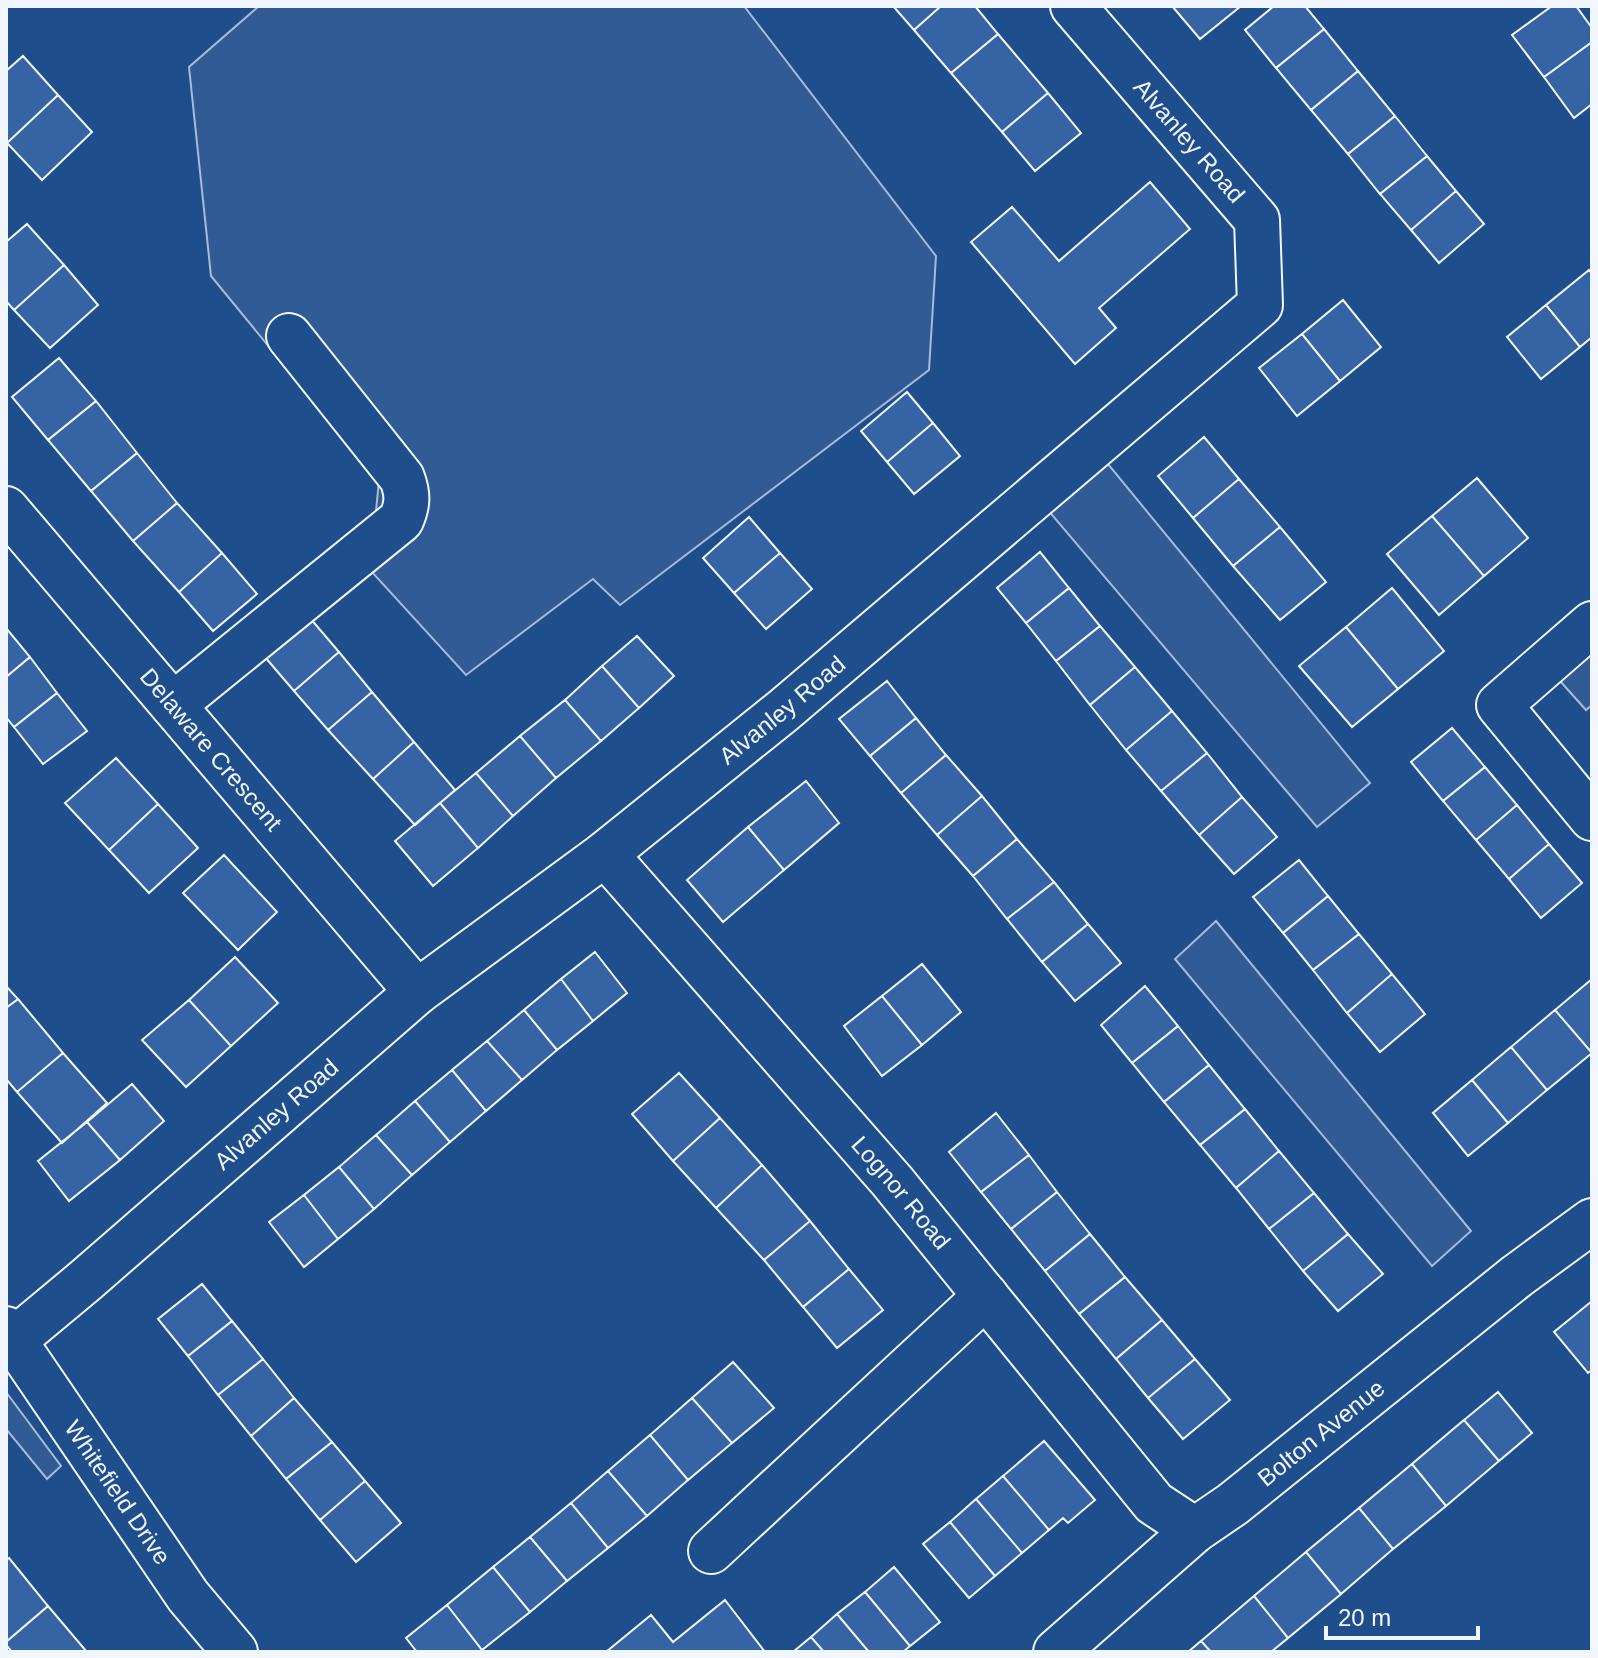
<svg xmlns="http://www.w3.org/2000/svg" width="1598" height="1658" font-family="Arial,sans-serif">
<style>
.built{fill:#305b95;stroke:#a8bbd7;stroke-width:2}
.building{fill:#3563a3;stroke:#f2f6ff;stroke-width:2}
.lines{fill:none;stroke-linecap:round;stroke-linejoin:round}
.minor-casing{stroke:#f2f6ff;stroke-width:48}
.major-casing{stroke:#f2f6ff;stroke-width:48}
.minor{stroke:#1f4e8c;stroke-width:44}
.major{stroke:#1f4e8c;stroke-width:44}
.labels{text-anchor:middle;stroke-width:6;stroke-linejoin:round;paint-order:stroke}
.street-label{font-size:24px;fill:#f2f6ff;stroke:#1f4e8c}
</style>
<rect width="100%" height="100%" fill="#1f4e8c"/>
<path class="built" d="M259,6H744L936,256L929,370L620,605L593,579L466,675L370,570L379,481L211,276L189,67Z
M1094,447L1370,783L1317,827L1036,496Z
M1592,653V705L1586,710L1560,681Z
M1216,921L1471,1231L1432,1266L1175,959Z
M6,1392L61,1466L47,1479L6,1429Z"/>
<path class="building" d="M893,6H941L914,30Z
M941,6H975L998,34L951,73L914,30Z
M1172,6H1241L1200,39Z
M1274,6H1305L1324,29L1276,68L1245,30Z
M1552,6H1576L1592,28V42L1544,77L1512,35Z
M1324,29L1358,71L1311,110L1276,68Z
M998,34L1048,93L1002,132L951,73Z
M1592,42V104L1574,118L1544,77Z
M23,56L58,95L7,143L6,71Z
M1358,71L1395,116L1348,154L1311,110Z
M1048,93L1081,133L1035,171L1002,132Z
M58,95L92,132L42,180L7,143Z
M1395,116L1427,156L1380,194L1348,154Z
M1427,156L1456,191L1411,230L1380,194Z
M1150,182L1190,229L1099,308L1116,328L1075,364L971,242L1012,207L1059,261Z
M1456,191L1484,224L1439,263L1411,230Z
M27,224L64,265L14,310L6,301V242Z
M64,265L98,305L50,348L14,310Z
M1589,270L1592,274V337L1580,347L1546,305Z
M1343,300L1381,347L1340,381L1302,334Z
M1546,305L1580,347L1541,379L1507,337Z
M1302,334L1340,381L1297,416L1259,368Z
M59,358L96,401L48,440L12,397Z
M907,392L933,423L887,462L861,431Z
M96,401L137,453L91,491L48,440Z
M933,423L960,456L914,494L887,462Z
M1204,437L1239,479L1193,518L1158,476Z
M137,453L177,503L133,541L91,491Z
M1477,478L1528,538L1484,576L1432,516Z
M1239,479L1280,527L1233,566L1193,518Z
M177,503L222,553L179,592L133,541Z
M1432,516L1484,576L1439,615L1387,554Z
M749,517L780,553L734,593L703,558Z
M1280,527L1326,582L1280,620L1233,566Z
M1040,552L1069,588L1026,623L997,588Z
M222,553L257,594L213,631L179,592Z
M780,553L812,589L766,629L734,593Z
M1069,588L1100,626L1056,661L1026,623Z
M1392,588L1444,651L1398,689L1346,627Z
M304,611L339,652L294,691L259,650Z
M1100,626L1135,667L1090,705L1056,661Z
M1346,627L1398,689L1352,727L1299,666Z
M6,628L30,657L6,677Z
M637,636L674,676L639,708L602,666Z
M339,652L372,692L328,730L294,691Z
M30,657L57,693L14,727L6,717V677Z
M602,666L639,708L601,741L565,700Z
M1135,667L1172,711L1126,750L1090,705Z
M887,681L916,718L870,756L839,719Z
M372,692L414,742L373,779L328,730Z
M57,693L87,731L43,764L14,727Z
M565,700L601,741L556,778L520,736Z
M1172,711L1207,753L1161,791L1126,750Z
M916,718L946,755L901,793L870,756Z
M1452,728L1485,767L1443,801L1411,762Z
M520,736L556,778L513,816L476,773Z
M414,742L455,790L415,825L373,779Z
M1207,753L1242,797L1199,835L1161,791Z
M946,755L982,796L937,835L901,793Z
M116,758L158,804L109,850L65,803Z
M1485,767L1517,805L1476,840L1443,801Z
M476,773L513,816L478,848L440,803Z
M806,781L839,823L784,870L748,827Z
M982,796L1017,839L973,876L937,835Z
M1242,797L1277,837L1234,874L1199,835Z
M440,803L478,848L433,886L395,841Z
M158,804L198,848L149,893L109,850Z
M1517,805L1549,844L1509,879L1476,840Z
M748,827L784,870L723,922L687,880Z
M1017,839L1054,882L1007,919L973,876Z
M1549,844L1582,883L1541,918L1509,879Z
M224,855L277,912L238,950L183,893Z
M1299,860L1328,896L1283,933L1253,897Z
M1054,882L1088,924L1042,962L1007,919Z
M1328,896L1359,934L1313,970L1283,933Z
M1088,924L1121,963L1075,1001L1042,962Z
M1359,934L1392,974L1347,1013L1313,970Z
M595,952L627,993L593,1021L561,979Z
M235,957L278,1003L231,1046L189,1000Z
M922,964L961,1012L922,1045L882,996Z
M1392,974L1425,1014L1380,1052L1347,1013Z
M561,979L593,1021L557,1050L524,1010Z
M1592,979V1053L1555,1010Z
M6,986L18,999L6,1008Z
M1145,986L1178,1026L1132,1063L1101,1025Z
M882,996L922,1045L882,1076L844,1026Z
M18,999L63,1053L17,1092L6,1079V1008Z
M189,1000L231,1046L186,1087L142,1040Z
M524,1010L557,1050L522,1080L487,1041Z
M1555,1010L1592,1053L1547,1090L1511,1047Z
M1178,1026L1209,1065L1164,1102L1132,1063Z
M487,1041L522,1080L486,1111L452,1070Z
M1511,1047L1547,1090L1508,1123L1472,1080Z
M63,1053L107,1103L62,1143L17,1092Z
M1209,1065L1245,1109L1200,1145L1164,1102Z
M452,1070L486,1111L450,1142L415,1101Z
M679,1073L720,1118L673,1161L632,1114Z
M1472,1080L1508,1123L1468,1156L1433,1113Z
M132,1084L164,1121L120,1160L87,1122Z
M415,1101L450,1142L412,1175L376,1135Z
M1245,1109L1279,1151L1236,1188L1200,1145Z
M996,1113L1029,1155L981,1192L949,1152Z
M720,1118L762,1165L716,1208L673,1161Z
M87,1122L120,1160L69,1201L38,1161Z
M376,1135L412,1175L374,1209L339,1167Z
M1279,1151L1314,1193L1269,1229L1236,1188Z
M1029,1155L1057,1192L1011,1229L981,1192Z
M762,1165L810,1221L764,1260L716,1208Z
M339,1167L374,1209L338,1239L304,1195Z
M1057,1192L1090,1234L1045,1271L1011,1229Z
M1314,1193L1348,1234L1303,1271L1269,1229Z
M304,1195L338,1239L304,1267L269,1222Z
M810,1221L849,1269L803,1307L764,1260Z
M1090,1234L1125,1277L1079,1314L1045,1271Z
M1348,1234L1383,1274L1338,1311L1303,1271Z
M849,1269L883,1310L837,1348L803,1307Z
M1125,1277L1162,1320L1116,1359L1079,1314Z
M202,1284L232,1321L188,1356L158,1319Z
M1592,1301V1370L1588,1373L1554,1332Z
M1162,1320L1195,1359L1148,1398L1116,1359Z
M232,1321L263,1359L218,1395L188,1356Z
M263,1359L294,1398L251,1436L218,1395Z
M1195,1359L1230,1400L1183,1439L1148,1398Z
M733,1362L774,1408L732,1443L692,1398Z
M1498,1392L1532,1433L1499,1461L1464,1420Z
M294,1398L332,1442L286,1479L251,1436Z
M692,1398L732,1443L688,1480L650,1435Z
M1464,1420L1499,1461L1446,1506L1412,1464Z
M650,1435L688,1480L647,1516L608,1471Z
M1044,1441L1095,1500L1068,1523L1063,1518L1049,1530L1003,1476Z
M332,1442L365,1481L320,1520L286,1479Z
M1412,1464L1446,1506L1393,1549L1359,1508Z
M608,1471L647,1516L608,1548L571,1503Z
M1003,1476L1049,1530L1022,1553L976,1499Z
M365,1481L401,1523L356,1562L320,1520Z
M976,1499L1022,1553L995,1576L950,1522Z
M571,1503L608,1548L567,1581L530,1537Z
M1359,1508L1393,1549L1341,1594L1306,1552Z
M950,1522L995,1576L969,1598L923,1544Z
M530,1537L567,1581L530,1612L493,1567Z
M1306,1552L1341,1594L1288,1638L1254,1596Z
M9,1558L48,1606L6,1642V1560Z
M493,1567L530,1612L482,1650L447,1605Z
M894,1567L940,1622L910,1646L865,1592Z
M865,1592L910,1646L903,1652H869L837,1614Z
M1254,1596L1288,1638L1271,1652H1211L1201,1641Z
M725,1600L765,1652H606L651,1615L673,1642Z
M447,1605L482,1650L480,1652H417L406,1638Z
M48,1606L87,1652H12L6,1645V1642Z
M837,1614L869,1652H824L811,1637Z
M811,1637L824,1652H793Z
M1201,1641L1211,1652H1188Z"/>
<g class="lines">
<defs>
<g id="minor">
<path id="s1" d="M6,509L417,992"/>
<path d="M1592,624L1499,705L1592,818"/>
<path d="M173,705L401,520C408,504 408,494 402,478L289,336"/>
<path id="s2" d="M605,854L892,1181L1154,1503L1195,1530"/>
<path id="s3" d="M14,1340L86,1280L417,992L605,854L784,710L1260,305L1257,220L1073,6"/>
<path d="M711,1551L986,1296"/>
<path id="s4" d="M1056,1652L1195,1530L1233,1504L1517,1276L1592,1221"/>
</g>
<g id="major">
<path id="s5" d="M6,1329L188,1596L235,1652"/>
</g>
</defs>
<use href="#minor" class="minor-casing"/>
<use href="#major" class="major-casing"/>
<use href="#minor" class="minor"/>
<use href="#major" class="major"/>
</g>
<g class="labels">
<g class="street-label">
<text transform="translate(1189 141) rotate(49)" y="8">Alvanley Road</text>
<text dy="8" stroke="none"><textPath href="#s3" startOffset="994">Alvanley Road</textPath></text>
<text dy="8" stroke="none"><textPath href="#s1" startOffset="316">Delaware Crescent</textPath></text>
<text dy="8" stroke="none"><textPath href="#s3" startOffset="346">Alvanley Road</textPath></text>
<text dy="8" stroke="none"><textPath href="#s2" startOffset="450">Lognor Road</textPath></text>
<text dy="8" stroke="none"><textPath href="#s4" startOffset="344">Bolton Avenue</textPath></text>
<text dy="8" stroke="none"><textPath href="#s5" startOffset="198">Whitefield Drive</textPath></text>
</g>
</g>
<rect width="1598" height="1658" fill="none" stroke="#f2f6ff" stroke-width="16"/>
<path d="M1326 1626v12h152v-12" fill="none" stroke="#f2f6ff" stroke-width="4"/>
<text x="1338" y="1626" font-size="24" fill="#f2f6ff" stroke="#1f4e8c" stroke-width="6" paint-order="stroke">20 m</text>
</svg>
